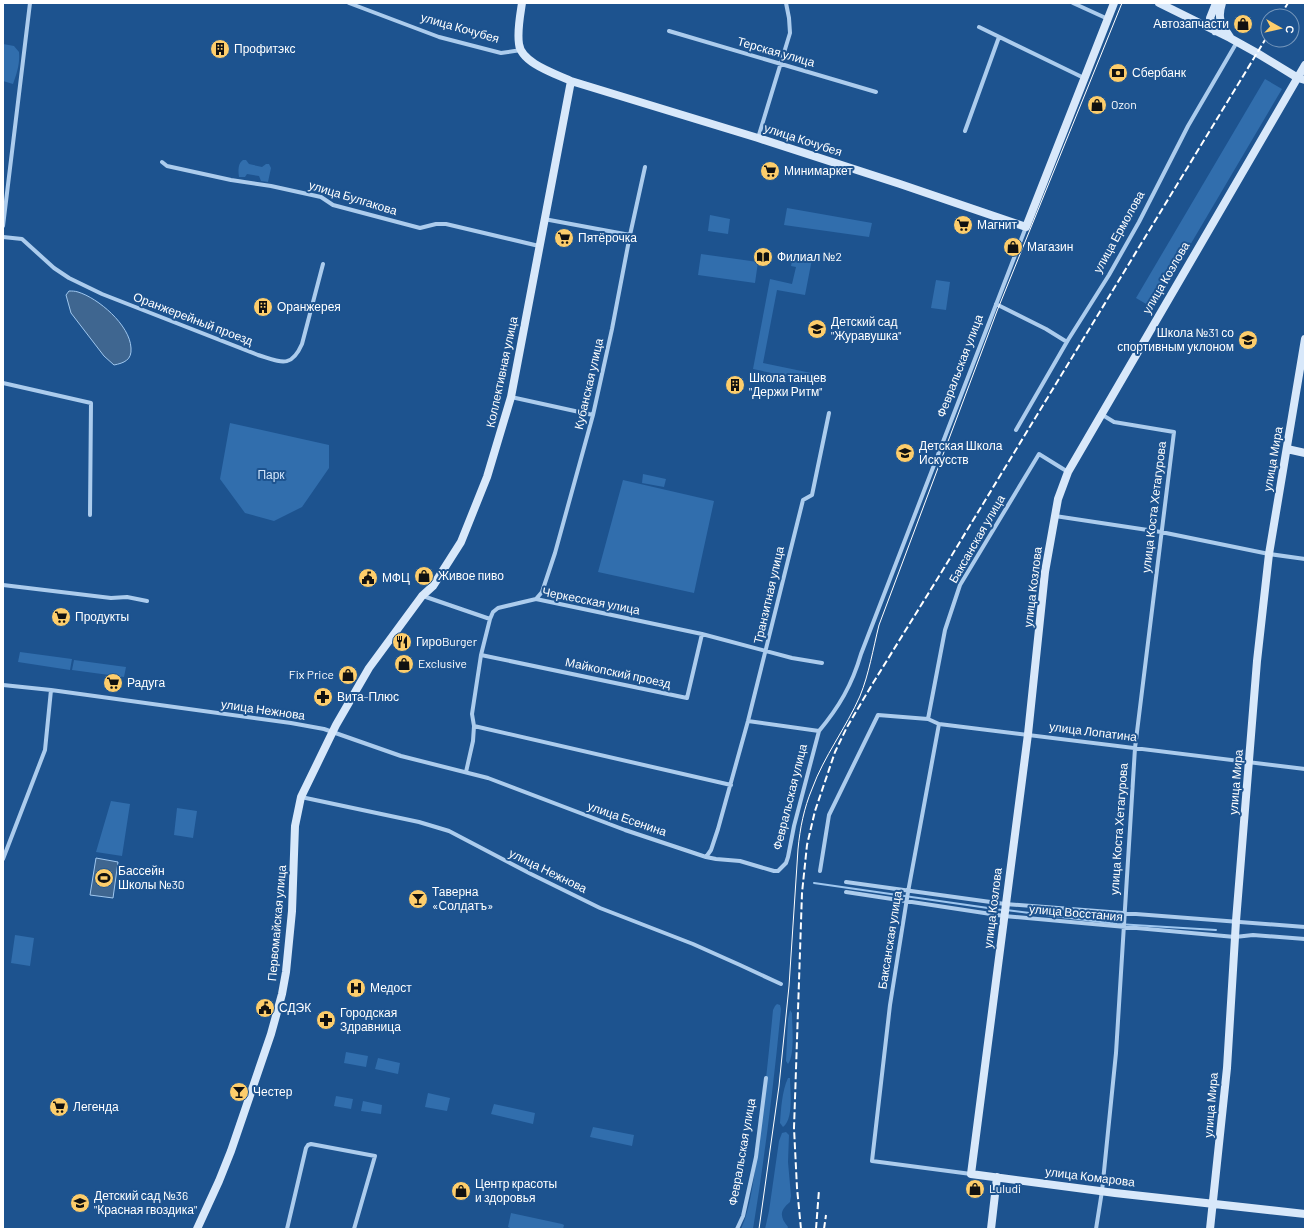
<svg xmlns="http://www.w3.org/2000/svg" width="1308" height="1232" font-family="Barlow,sans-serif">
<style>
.green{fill:#316ead}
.water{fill:#3f6690;stroke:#9fc7ef}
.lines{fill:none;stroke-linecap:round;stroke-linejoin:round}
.stream{stroke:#9fc7ef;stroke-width:2}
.street{stroke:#accced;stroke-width:4}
.secondary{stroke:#d8e8fa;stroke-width:8}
.tram{stroke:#fff;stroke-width:1}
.rail{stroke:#fff;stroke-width:2;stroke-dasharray:7 3;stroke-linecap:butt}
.labels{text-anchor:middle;stroke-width:4;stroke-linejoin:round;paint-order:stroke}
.poi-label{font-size:12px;fill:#fff;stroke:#1d538f;text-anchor:start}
.street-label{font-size:12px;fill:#fff;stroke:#1d538f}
.park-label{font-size:12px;fill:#d2e5fa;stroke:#1d538f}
</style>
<rect width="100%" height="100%" fill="#1d538f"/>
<path class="green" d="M3,44L14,46L19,52C20,64 17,73 13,84L3,81Z
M1265,79L1282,89L1153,308L1136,298Z
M243,160H246L249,164L262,167L266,164H269L271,168L268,182L261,181L259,176L247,174L245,177H239C238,171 238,163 243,160Z
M787,208L872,223L869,237L784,225Z
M710,215L730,219L728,234L708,231Z
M701,254L758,262L755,283L698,275Z
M793,256L812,259L805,295L777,290L763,363L816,374L814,382L753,369L770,279L792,284L796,267L791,266Z
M936,280L950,282L946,310L931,308Z
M230,423L329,445V468L302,507L274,521L245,513L220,479Z
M643,474L666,479L664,487L642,483Z
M623,480L714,501L694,593L598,572Z
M20,652L72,659L70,670L18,662Z
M74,660L126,667L124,677L72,670Z
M111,801L130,804L122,856L96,852Z
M177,808L197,811L193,838L174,835Z
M15,935L34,938L30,966L11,963Z
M777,1004L780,1005L781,1009C774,1082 765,1156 753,1229H741C752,1205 755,1167 759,1140C764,1097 769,1053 773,1010L775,1006Z
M790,1010L792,1013C792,1026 795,1055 788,1064L786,1061L788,1019Z
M346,1052L368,1056L366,1067L344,1063Z
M378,1058L400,1063L398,1074L375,1069Z
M788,1078H790C790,1091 794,1119 783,1127L780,1123C781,1109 782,1091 788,1078Z
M428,1093L450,1098L447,1111L425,1107Z
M336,1096L353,1099L351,1109L334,1106Z
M363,1101L382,1105L381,1114L361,1111Z
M494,1104L535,1113L533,1124L491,1114Z
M593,1127L634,1135L632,1146L590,1137Z
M786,1132L789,1135L788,1162L791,1196L790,1202C779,1211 780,1217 788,1227L787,1229H765L769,1211L779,1141L782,1133Z
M511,1213L562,1224L564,1225L563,1229L510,1228L508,1227Z"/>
<path class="water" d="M69,291C72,291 75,291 78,292C98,298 130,325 131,348C132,360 124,363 114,365L104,356L71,313L66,295Z
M96,858L118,862L113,898L90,895Z"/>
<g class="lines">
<path class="stream" d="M814,883L1002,910
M1006,910L1117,924L1216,930"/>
<path class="street" d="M349,3L439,37L501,53L521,50
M1073,3L1108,19
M979,27L1084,78
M669,31L876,92
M965,131L999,37
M758,138L790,33L789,18L786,3
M162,162L167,166L231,180L271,186L321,197L333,205L420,228L436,224H446L539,246
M544,219L630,235
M3,226L30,3
M3,237L22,239L54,268L69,278L102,294L258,355C281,362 291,369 302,344L323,264
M996,304L1046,329L1067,342
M3,383L91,403L90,515
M511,397L593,415
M1016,430L1068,340L1109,275L1139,222L1188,126L1237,42
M1055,516L1161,532L1269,554L1305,559
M3,585L111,598L127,597L147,601
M423,596L490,619
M536,599L542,592L555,553L593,415L612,329L630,235L645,167
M481,655L687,698L702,634
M3,685L51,690L291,723L324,729L401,756L488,778L625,830L706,857L716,859L740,861L774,871H778L786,863L788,857L794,826L819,731
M928,719L945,630L960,585L1039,454L1068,472
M748,721L819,731C839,707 852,685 861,654L1026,227
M939,724L908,892L890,1005L872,1161L971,1174
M474,726L731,785
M466,772L473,741L474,726L472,714L481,655L490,619L493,612L498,608L536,599L702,634L792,658L822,663
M301,797L419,822L449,831L531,874L600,908L693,944L740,965L781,984
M706,857L711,850L718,829L748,721L803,500L812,495L829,413
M3,859L45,750L51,690
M820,871L829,815L878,715L928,719L939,724L1305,769
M846,882L1005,904L1305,927
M846,892L1004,916L1235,937L1253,935L1305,939
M287,1229L306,1148L308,1145L311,1144L375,1156L354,1229
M737,1229L743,1216L756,1157L766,1078
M1096,1229L1102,1191L1116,1053L1135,748L1174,432L1114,422L1101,414"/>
<path class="secondary" d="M1159,3L1230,38L1257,53L1298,78L1305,80
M1222,3C1217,19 1221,24 1230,37
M1215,31L1210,18L1216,3
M1305,65L1068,472L1058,499L1045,572L1028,734L971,1174L1115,1193L1305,1214
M571,81L758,138L900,184L1026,227L1114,3
M1287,449L1305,453
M197,1229L219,1181L231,1151L271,1034L282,994L286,972L292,911L295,826L301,797L336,725L369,668L422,596L433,586L461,542L487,477L511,397L571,81C556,74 521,63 519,44C517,31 520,16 522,3
M991,1229L997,1177
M1210,1229L1227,1068L1236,921L1257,661L1269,554L1305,339"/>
<path class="tram" d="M759,1229L779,1086L789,986L798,849C800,828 804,808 812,789C824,756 846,728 860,696C869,674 873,649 879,625L997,311L1122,3"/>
<path class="rail" d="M1280,16L1288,3
M801,1229L797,1188L794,1128L802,893L807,845L815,811L835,752L847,727L873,683L941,573L1268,35
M816,1229L819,1190
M824,1229L826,1215"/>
</g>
<defs>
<symbol id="shop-disc" viewBox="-11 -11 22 22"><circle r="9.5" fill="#fdcd6b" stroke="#1d538f"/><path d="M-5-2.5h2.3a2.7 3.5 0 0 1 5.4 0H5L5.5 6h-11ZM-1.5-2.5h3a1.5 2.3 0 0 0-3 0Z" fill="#111"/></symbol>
<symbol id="building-disc" viewBox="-11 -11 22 22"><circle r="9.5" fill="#fdcd6b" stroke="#1d538f"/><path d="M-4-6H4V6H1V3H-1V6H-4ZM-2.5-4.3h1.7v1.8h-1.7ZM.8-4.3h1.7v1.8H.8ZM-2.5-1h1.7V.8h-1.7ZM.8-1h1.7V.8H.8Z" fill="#111"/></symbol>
<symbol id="bank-disc" viewBox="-11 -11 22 22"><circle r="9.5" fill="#fdcd6b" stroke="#1d538f"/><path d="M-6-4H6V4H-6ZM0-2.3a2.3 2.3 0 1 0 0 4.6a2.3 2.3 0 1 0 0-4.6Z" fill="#111"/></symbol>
<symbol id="supermarket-disc" viewBox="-11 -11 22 22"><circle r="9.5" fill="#fdcd6b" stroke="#1d538f"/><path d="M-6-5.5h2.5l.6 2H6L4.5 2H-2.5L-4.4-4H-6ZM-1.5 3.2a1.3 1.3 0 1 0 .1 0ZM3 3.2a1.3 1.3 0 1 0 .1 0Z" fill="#111"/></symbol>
<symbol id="library-disc" viewBox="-11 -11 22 22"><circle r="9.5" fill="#fdcd6b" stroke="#1d538f"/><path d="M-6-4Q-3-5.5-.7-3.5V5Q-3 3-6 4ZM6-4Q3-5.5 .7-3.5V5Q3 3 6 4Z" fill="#111"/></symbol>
<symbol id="school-disc" viewBox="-11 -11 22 22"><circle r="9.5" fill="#fdcd6b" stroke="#1d538f"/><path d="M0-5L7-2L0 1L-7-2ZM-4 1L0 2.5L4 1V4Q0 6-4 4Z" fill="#111"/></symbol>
<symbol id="civic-disc" viewBox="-11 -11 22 22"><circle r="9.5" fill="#fdcd6b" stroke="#1d538f"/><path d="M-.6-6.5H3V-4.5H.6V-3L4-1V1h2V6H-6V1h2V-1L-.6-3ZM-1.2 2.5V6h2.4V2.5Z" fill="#111"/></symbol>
<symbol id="restaurant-disc" viewBox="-11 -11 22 22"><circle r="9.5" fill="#fdcd6b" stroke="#1d538f"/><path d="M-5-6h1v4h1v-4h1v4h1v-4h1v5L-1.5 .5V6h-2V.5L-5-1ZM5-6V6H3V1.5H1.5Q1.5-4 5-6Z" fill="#111"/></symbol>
<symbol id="pharmacy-disc" viewBox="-11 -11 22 22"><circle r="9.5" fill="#fdcd6b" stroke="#1d538f"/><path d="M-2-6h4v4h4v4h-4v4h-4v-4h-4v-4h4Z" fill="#111"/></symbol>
<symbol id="stadium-disc" viewBox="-11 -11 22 22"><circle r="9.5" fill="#fdcd6b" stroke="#1d538f"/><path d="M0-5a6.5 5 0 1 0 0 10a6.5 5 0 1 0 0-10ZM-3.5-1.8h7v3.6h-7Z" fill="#111"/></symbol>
<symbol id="bar-disc" viewBox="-11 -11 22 22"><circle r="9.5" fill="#fdcd6b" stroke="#1d538f"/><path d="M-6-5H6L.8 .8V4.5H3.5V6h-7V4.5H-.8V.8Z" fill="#111"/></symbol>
<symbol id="hospital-disc" viewBox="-11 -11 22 22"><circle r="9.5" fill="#fdcd6b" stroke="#1d538f"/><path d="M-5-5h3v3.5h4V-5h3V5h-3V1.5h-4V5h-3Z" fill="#111"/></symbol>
</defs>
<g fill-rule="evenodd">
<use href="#shop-disc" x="1232" y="13" width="22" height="22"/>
<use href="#building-disc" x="209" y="38" width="22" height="22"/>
<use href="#bank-disc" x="1107" y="62" width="22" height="22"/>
<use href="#shop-disc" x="1086" y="94" width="22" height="22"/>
<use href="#supermarket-disc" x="759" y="160" width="22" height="22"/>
<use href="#supermarket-disc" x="952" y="214" width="22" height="22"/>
<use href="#supermarket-disc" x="553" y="227" width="22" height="22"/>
<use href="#shop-disc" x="1002" y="236" width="22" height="22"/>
<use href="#library-disc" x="752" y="246" width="22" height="22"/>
<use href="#building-disc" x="252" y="296" width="22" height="22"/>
<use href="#school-disc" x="806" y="318" width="22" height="22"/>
<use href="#school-disc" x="1237" y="329" width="22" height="22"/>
<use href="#building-disc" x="724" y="374" width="22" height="22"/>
<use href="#school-disc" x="894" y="442" width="22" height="22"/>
<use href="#shop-disc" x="413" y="565" width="22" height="22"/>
<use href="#civic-disc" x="357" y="567" width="22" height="22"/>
<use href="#supermarket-disc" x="50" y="606" width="22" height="22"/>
<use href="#restaurant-disc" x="391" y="631" width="22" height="22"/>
<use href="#shop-disc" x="393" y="653" width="22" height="22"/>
<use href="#shop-disc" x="337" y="664" width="22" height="22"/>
<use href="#supermarket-disc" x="102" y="672" width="22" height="22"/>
<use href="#pharmacy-disc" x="312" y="686" width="22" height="22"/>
<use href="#stadium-disc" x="93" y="867" width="22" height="22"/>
<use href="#bar-disc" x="407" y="888" width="22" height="22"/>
<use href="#hospital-disc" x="345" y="977" width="22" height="22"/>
<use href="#civic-disc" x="254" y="997" width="22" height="22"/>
<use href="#pharmacy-disc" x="315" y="1009" width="22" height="22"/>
<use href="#bar-disc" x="228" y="1081" width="22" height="22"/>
<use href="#supermarket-disc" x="48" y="1096" width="22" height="22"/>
<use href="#shop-disc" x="964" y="1178" width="22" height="22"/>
<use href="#shop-disc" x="450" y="1180" width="22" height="22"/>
<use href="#school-disc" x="69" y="1192" width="22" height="22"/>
</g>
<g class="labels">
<g class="poi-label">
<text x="1229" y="28" text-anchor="end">Автозапчасти</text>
<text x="234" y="53">Профитэкс</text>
<text x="1132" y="77">Сбербанк</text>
<text x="1111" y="109">Ozon</text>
<text x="784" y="175">Минимаркет</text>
<text x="977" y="229">Магнит</text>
<text x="578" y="242">Пятёрочка</text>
<text x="1027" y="251">Магазин</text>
<text x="777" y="261">Филиал №2</text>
<text x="277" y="311">Оранжерея</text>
<text x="831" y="326">Детский сад<tspan x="831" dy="14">"Журавушка"</tspan></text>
<text x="1234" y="337" text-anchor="end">Школа №31 со<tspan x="1234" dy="14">спортивным уклоном</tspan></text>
<text x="749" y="382">Школа танцев<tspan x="749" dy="14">"Держи Ритм"</tspan></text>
<text x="919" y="450">Детская Школа<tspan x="919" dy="14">Искусств</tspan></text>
<text x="438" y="580">Живое пиво</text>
<text x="382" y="582">МФЦ</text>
<text x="75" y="621">Продукты</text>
<text x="416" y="646">ГироBurger</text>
<text x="418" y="668">Exclusive</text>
<text x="334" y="679" text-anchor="end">Fix Price</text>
<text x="127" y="687">Радуга</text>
<text x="337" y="701">Вита-Плюс</text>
<text x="118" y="875">Бассейн<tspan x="118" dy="14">Школы №30</tspan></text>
<text x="432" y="896">Таверна<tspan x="432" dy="14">«Солдатъ»</tspan></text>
<text x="370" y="992">Медост</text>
<text x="279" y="1012">СДЭК</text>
<text x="340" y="1017">Городская<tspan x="340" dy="14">Здравница</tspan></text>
<text x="253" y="1096">Честер</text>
<text x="73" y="1111">Легенда</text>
<text x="475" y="1188">Центр красоты<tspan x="475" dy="14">и здоровья</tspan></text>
<text x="989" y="1193">Luludi</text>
<text x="94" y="1200">Детский сад №36<tspan x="94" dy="14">"Красная гвоздика"</tspan></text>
</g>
<g class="street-label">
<text transform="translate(460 28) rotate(16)" y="4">улица Кочубея</text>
<text transform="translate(776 52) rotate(16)" y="4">Терская улица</text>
<text transform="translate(803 140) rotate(18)" y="4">улица Кочубея</text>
<text transform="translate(353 198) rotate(17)" y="4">улица Булгакова</text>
<text transform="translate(1119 232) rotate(-61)" y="4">улица Ермолова</text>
<text transform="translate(1166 278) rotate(-60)" y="4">улица Козлова</text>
<text transform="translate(193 319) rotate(21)" y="4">Оранжерейный проезд</text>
<text transform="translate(960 366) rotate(-69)" y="4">Февральская улица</text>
<text transform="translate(502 372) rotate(-78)" y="4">Коллективная улица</text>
<text transform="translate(589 384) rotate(-77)" y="4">Кубанская улица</text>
<text transform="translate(1273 459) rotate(-80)" y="4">улица Мира</text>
<text transform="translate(1154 507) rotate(-83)" y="4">улица Коста Хетагурова</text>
<text transform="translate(977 539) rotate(-60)" y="4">Баксанская улица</text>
<text transform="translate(1033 587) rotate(-83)" y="4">улица Козлова</text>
<text transform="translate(769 595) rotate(-77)" y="4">Транзитная улица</text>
<text transform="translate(591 601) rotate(11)" y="4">Черкесская улица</text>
<text transform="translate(618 673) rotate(12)" y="4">Майкопский проезд</text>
<text transform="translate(263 710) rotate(8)" y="4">улица Нежнова</text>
<text transform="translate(1093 732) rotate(7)" y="4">улица Лопатина</text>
<text transform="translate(1236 782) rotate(-85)" y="4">улица Мира</text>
<text transform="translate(790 797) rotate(-76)" y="4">Февральская улица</text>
<text transform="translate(627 819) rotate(19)" y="4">улица Есенина</text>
<text transform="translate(1119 829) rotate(-86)" y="4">улица Коста Хетагурова</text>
<text transform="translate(548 871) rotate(26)" y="4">улица Нежнова</text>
<text transform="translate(993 908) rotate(-83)" y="4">улица Козлова</text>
<text transform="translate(1076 913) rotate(5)" y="4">улица Восстания</text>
<text transform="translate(277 923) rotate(-85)" y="4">Первомайская улица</text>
<text transform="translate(890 940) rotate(-81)" y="4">Баксанская улица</text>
<text transform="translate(1211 1105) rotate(-85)" y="4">улица Мира</text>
<text transform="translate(742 1152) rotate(-80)" y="4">Февральская улица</text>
<text transform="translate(1090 1177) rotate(7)" y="4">улица Комарова</text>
</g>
<g class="park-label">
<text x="271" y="479">Парк</text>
</g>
</g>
<rect width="1308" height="1232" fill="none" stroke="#ffffff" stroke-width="8"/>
<g transform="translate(1280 28) rotate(98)"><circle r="19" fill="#1d538f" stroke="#7798bc"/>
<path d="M0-3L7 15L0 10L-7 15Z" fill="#fdcd6b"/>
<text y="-6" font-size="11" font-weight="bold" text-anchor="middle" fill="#ffffff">С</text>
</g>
</svg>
